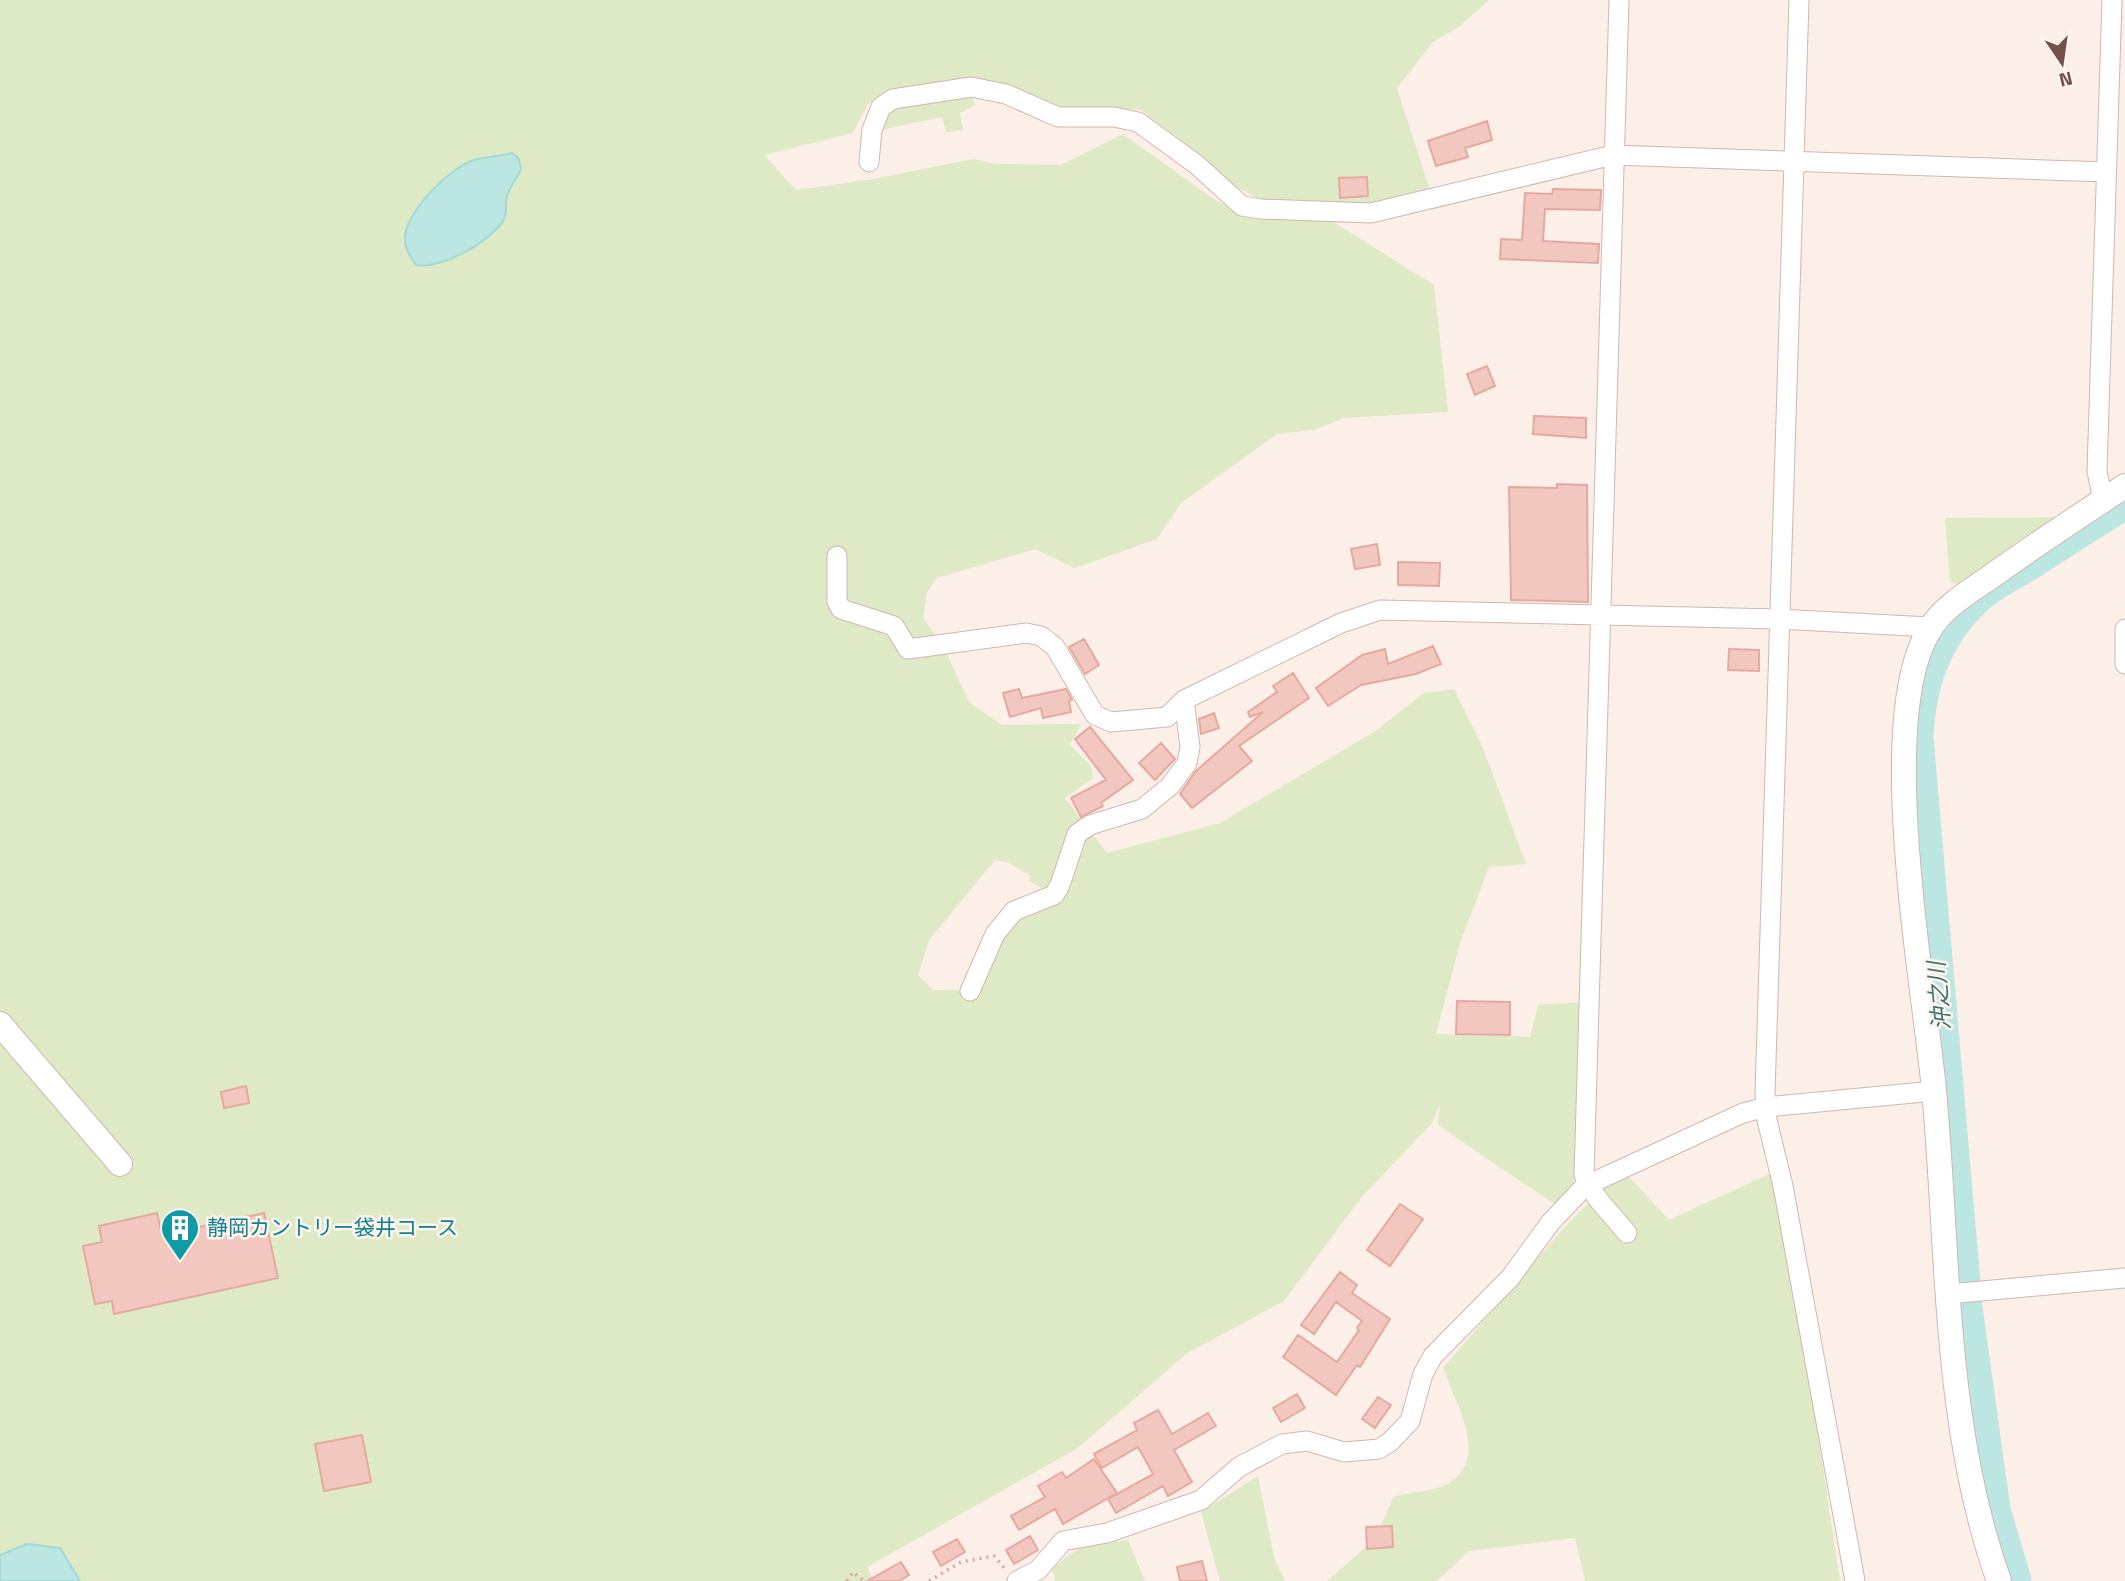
<svg xmlns="http://www.w3.org/2000/svg" width="2125" height="1581" font-family="'Titillium Web','Noto Sans JP',sans-serif">
<style>
.green{fill:#ddeac5;fill-rule:evenodd}
.water{fill:#bbe6e2;stroke:#a2d8d3;stroke-width:2}
.lines{fill:none;stroke-linecap:round;stroke-linejoin:round}
.river{stroke:#bbe6e2;stroke-width:33}
.building{fill:#f2c7bf;stroke:#e4a99f;stroke-width:2}
.minor-casing{stroke:#d0b7af;stroke-width:21}
.tertiary-casing{stroke:#d0b7af;stroke-width:26}
.path{stroke:#d7aaa2;stroke-width:3.5;stroke-dasharray:2 5;stroke-linecap:butt}
.minor{stroke:#fff;stroke-width:19}
.tertiary{stroke:#fff;stroke-width:24}
.labels{text-anchor:middle;stroke-width:5;stroke-linejoin:round;paint-order:stroke}
.culture-label{font-size:21px;fill:#0d838f;stroke:#fff4ee;text-anchor:start}
.water-label{font-size:23px;font-style:italic;fill:#3c7470;stroke:#fff4ee}
</style>
<rect width="100%" height="100%" fill="#fcefe7"/>
<path class="green" d="M0,0H1489L1460,26L1433,42L1397,88L1432,196L1367,205L1261,200L1223,180L1186,144L1139,109L1068,113L971,94L975,105L960,113L963,130L946,132L942,117L876,131L887,93L868,104L853,133L764,155L796,190L873,179L974,159L996,164L1061,165L1123,134L1214,199L1241,213L1324,216L1434,285L1448,412L1344,418L1314,430L1277,434L1181,503L1157,539L1075,568L1035,549L937,578L927,592L923,618L942,644L969,702L1002,725L1081,724L1070,745L1091,766L1093,778L1065,798L1107,853L1220,823L1374,732L1424,693L1454,689L1483,748L1526,864L1489,867L1460,943L1436,1034L1530,1037L1538,1005L1584,1002L1577,1171L1570,1191L1557,1206L1438,1125L1440,1103L1432,1123L1360,1199L1284,1301L1186,1354L1078,1448L867,1567L874,1581H0ZM995,860L1009,863L1031,876L1029,881L1053,895L1021,908L965,990H933L918,975L929,940Z
M2076,517L1963,585L1950,582L1945,518Z
M1622,1169L1669,1220L1778,1170L1840,1581H1585L1575,1538L1469,1551L1437,1581H1327L1376,1538L1393,1497C1406,1493 1441,1490 1451,1482C1489,1455 1455,1403 1443,1368L1562,1230Z
M1258,1476L1274,1558L1285,1581H1220L1201,1512Z
M1128,1540L1145,1581H1055L1052,1568L1079,1548Z"/>
<path class="water" d="M512,153L519,159L521,169C518,177 511,185 508,193C504,201 508,211 504,219C493,241 439,270 416,265C411,257 405,250 405,240C403,214 450,167 474,160C486,157 500,156 512,153Z
M27,1544L60,1548L80,1581H0V1555Z"/>
<g class="lines">
<path class="river" d="M2015,1581L1994,1510L1966,1307L1917,738C1919,683 1937,632 1980,595C1995,582 2017,572 2034,561C2064,541 2095,522 2125,503"/>
</g>
<path class="building" d="M1487,121L1492,140L1465,148L1468,157L1436,166L1428,141Z
M1367,177L1368,196L1340,198L1339,178Z
M1553,189L1601,190L1600,210L1545,209L1543,241L1599,244L1598,263L1500,259L1501,239L1522,240L1525,193L1552,194Z
M1487,366L1495,386L1475,395L1467,374Z
M1534,416L1586,418V438L1533,434Z
M1557,484L1587,485L1588,602L1511,600L1509,487L1557,488Z
M1377,544L1380,565L1355,569L1351,549Z
M1398,562L1440,563L1439,586L1398,585Z
M1084,639L1099,665L1085,674L1069,647Z
M1433,646L1441,664L1416,674L1361,685L1328,706L1316,688L1362,655L1385,649L1388,664Z
M1729,649L1759,650V671L1728,670Z
M1293,673L1309,698L1239,746L1252,761L1192,808L1180,794L1196,771L1263,712L1250,717L1248,712L1277,692L1273,686Z
M1019,689L1022,698L1066,689L1072,700L1069,701L1071,712L1043,718L1041,708L1010,717L1003,693Z
M1214,713L1219,728L1201,734L1199,719Z
M1090,727L1133,780L1101,803L1103,806L1081,817L1071,798L1106,780L1075,739Z
M1161,743L1175,759L1155,780L1139,763Z
M1457,1001L1510,1002V1035L1456,1034Z
M246,1086L249,1103L224,1108L221,1092Z
M1400,1204L1423,1219L1390,1266L1367,1250Z
M157,1213L162,1235L264,1213L278,1278L114,1314L112,1301L95,1304L83,1246L102,1242L99,1226Z
M1340,1272L1357,1285L1352,1293L1390,1319L1360,1367L1357,1365L1336,1395L1283,1357L1298,1335L1337,1362L1359,1330L1357,1328L1362,1321L1336,1302L1314,1334L1301,1325Z
M1297,1394L1305,1408L1281,1422L1273,1408Z
M1378,1397L1391,1405L1375,1428L1362,1419Z
M1158,1410L1172,1434L1208,1413L1216,1426L1174,1450L1192,1482L1168,1496L1163,1486L1116,1513L1108,1499L1153,1474L1138,1447L1102,1468L1094,1454L1137,1430L1134,1423Z
M362,1435L371,1482L324,1491L315,1444Z
M1094,1459L1117,1493L1063,1524L1055,1509L1019,1530L1011,1516L1045,1497L1038,1486L1062,1472L1066,1478Z
M1392,1526L1393,1547L1367,1549L1366,1527Z
M1030,1536L1038,1550L1014,1564L1006,1550Z
M957,1539L965,1552L941,1566L933,1552Z
M1202,1561L1207,1581H1180L1177,1567Z
M901,1562L909,1575L899,1581H867Z"/>
<g class="lines">
<defs>
<path id="minor" d="M1619,0L1584,1175L1597,1198L1627,1233
M1799,0L1765,1094L1767,1120L1783,1186L1855,1581
M869,162L872,130L881,107L893,99L971,87L1006,94L1058,117H1114L1138,122L1197,165L1242,206L1261,209L1371,213L1613,155L2106,172
M2103,501L2097,471L2112,0
M837,556V601L841,609L894,626L908,649L1026,633L1041,636L1055,647L1095,715L1111,722L1167,717L1184,700L1341,623L1380,610L1778,619L1930,627
M2125,629V664
M970,991L995,934L1014,911L1054,895L1060,885L1077,834L1090,825L1142,809L1170,786L1187,763L1190,747L1184,700
M1948,1294L2125,1278
M1017,1581L1038,1570L1063,1541L1107,1533L1201,1500L1239,1467L1282,1444L1307,1441L1344,1452L1379,1449L1390,1442L1410,1421L1423,1374L1433,1356L1510,1278L1550,1223L1585,1186L1743,1113L1766,1107L1934,1091"/>
<path id="tertiary" d="M0,1024L120,1164
M1999,1581C1943,1425 1949,1253 1934,1090C1924,984 1874,716 1930,629C1942,608 1970,591 1989,578C2034,546 2079,516 2125,486"/>
</defs>
<use href="#minor" class="minor-casing"/>
<use href="#tertiary" class="tertiary-casing"/>
<path class="path" d="M847,1581L853,1572L864,1581
M929,1581L961,1562L994,1556L1006,1570"/>
<use href="#minor" class="minor"/>
<use href="#tertiary" class="tertiary"/>
</g>
<defs>
<symbol id="building-pin" viewBox="-11 -11 22 30"><path d="M0 17L-7.5 6A9.5 9.5 0 1 1 7.5 6Z" fill="#0f9aa8" stroke="#fff4ee"/><path d="M-4-6H4V6H1V3H-1V6H-4ZM-2.5-4.3h1.7v1.8h-1.7ZM.8-4.3h1.7v1.8H.8ZM-2.5-1h1.7V.8h-1.7ZM.8-1h1.7V.8H.8Z" fill="#fff"/></symbol>
</defs>
<g fill-rule="evenodd">
<use href="#building-pin" x="158" y="1206" width="44" height="60"/>
</g>
<g class="labels">
<g class="culture-label">
<text x="207" y="1235">静岡カントリー袋井コース</text>
</g>
<g class="water-label">
<text transform="translate(1939 996) rotate(-95)" y="8">沖之川</text>
</g>
</g>
<g transform="translate(2062 63) rotate(167)" stroke="#fff4ee" stroke-width="5" paint-order="stroke">
<path d="M0-5L12 26L0 18L-12 26Z" fill="#76504b"/>
<text y="-10" font-size="19" font-weight="bold" text-anchor="middle" fill="#76504b">N</text>
</g>
</svg>
